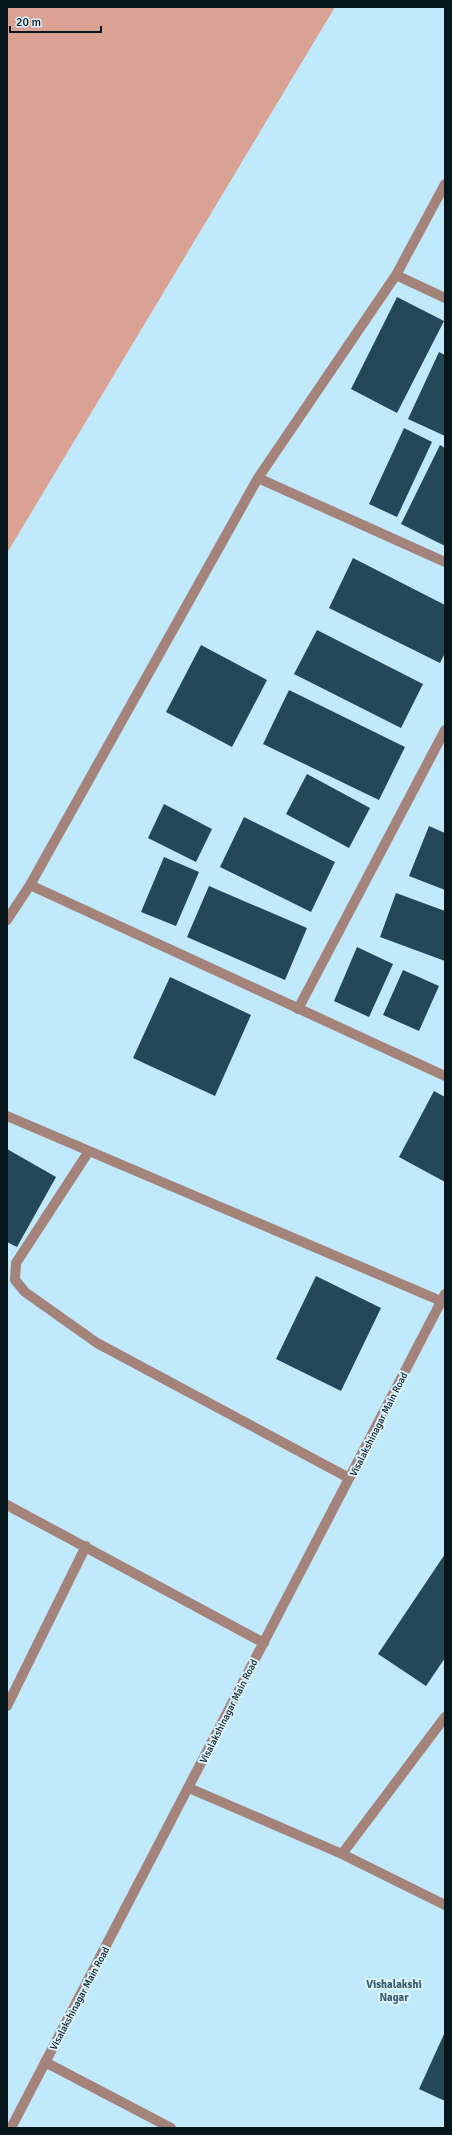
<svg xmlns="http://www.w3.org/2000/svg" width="452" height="2135" font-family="Signika,sans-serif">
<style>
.green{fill:#daa294}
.building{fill:#244858}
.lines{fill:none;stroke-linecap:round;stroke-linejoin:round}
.service{stroke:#a4837a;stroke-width:10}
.minor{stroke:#a4837a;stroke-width:10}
.tertiary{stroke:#a4837a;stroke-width:10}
.labels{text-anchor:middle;stroke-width:4;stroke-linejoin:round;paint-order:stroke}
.street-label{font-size:10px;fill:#06151c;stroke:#dbf3ff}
.neighbourhood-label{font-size:11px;font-weight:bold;fill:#385c6d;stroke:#dbf3ff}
</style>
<rect width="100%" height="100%" fill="#c0e9fc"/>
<path class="green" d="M7,7H335L7,553Z"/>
<path class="building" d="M397,297L444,321L397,413L351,389Z
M439,352L445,355V436L408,419Z
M404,428L432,442L397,517L369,504Z
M440,445L445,448V546L401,524Z
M353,558L445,605V653L440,663L329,608Z
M317,630L423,684L401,728L294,674Z
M201,645L267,680L232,747L166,712Z
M289,690L405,747L379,800L263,744Z
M307,774L370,808L349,848L286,814Z
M164,804L212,829L196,862L148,838Z
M244,817L335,862L311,912L220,867Z
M429,826L445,833V890L409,876Z
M164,857L199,872L176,926L141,912Z
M209,886L307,928L285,980L187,937Z
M396,893L445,911V961L380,937Z
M357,947L393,964L369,1017L334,1001Z
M403,970L439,986L419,1031L383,1015Z
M170,977L251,1015L215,1096L133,1058Z
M434,1091L445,1097V1182L399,1157Z
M7,1149L56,1177L17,1247L7,1242Z
M316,1276L381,1308L341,1391L276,1359Z
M445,1554V1658L426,1686L378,1654Z
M445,2032V2101L419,2089Z"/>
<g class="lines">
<path class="service" d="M7,1505L264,1643
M7,1706L86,1546"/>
<path class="minor" d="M396,275L445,298
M258,478L445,562
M30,885L445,1076
M7,920L30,885L258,478L396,275L445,184
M298,1009L445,730
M7,1116L441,1301
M89,1151L16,1263L15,1280L25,1292L97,1343L349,1478
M189,1788L342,1854L445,1905
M342,1854L445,1717
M45,2062L171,2128"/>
<path class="tertiary" d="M11,2128L445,1294"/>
</g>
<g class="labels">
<g class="street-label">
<text transform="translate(378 1424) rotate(-63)" y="4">Visalakshinagar Main Road</text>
<text transform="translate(228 1711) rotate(-63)" y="4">Visalakshinagar Main Road</text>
<text transform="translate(79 1998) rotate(-62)" y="4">Visalakshinagar Main Road</text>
</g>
<g class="neighbourhood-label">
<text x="394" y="1988">Vishalakshi<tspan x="394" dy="13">Nagar</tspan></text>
</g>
</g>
<rect width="452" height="2135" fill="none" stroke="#06151c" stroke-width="16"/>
<path d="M10 26v6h91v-6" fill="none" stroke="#06151c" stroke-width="2"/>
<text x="16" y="26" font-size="12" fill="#06151c" stroke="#dbf3ff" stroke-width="3" paint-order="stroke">20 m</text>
</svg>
